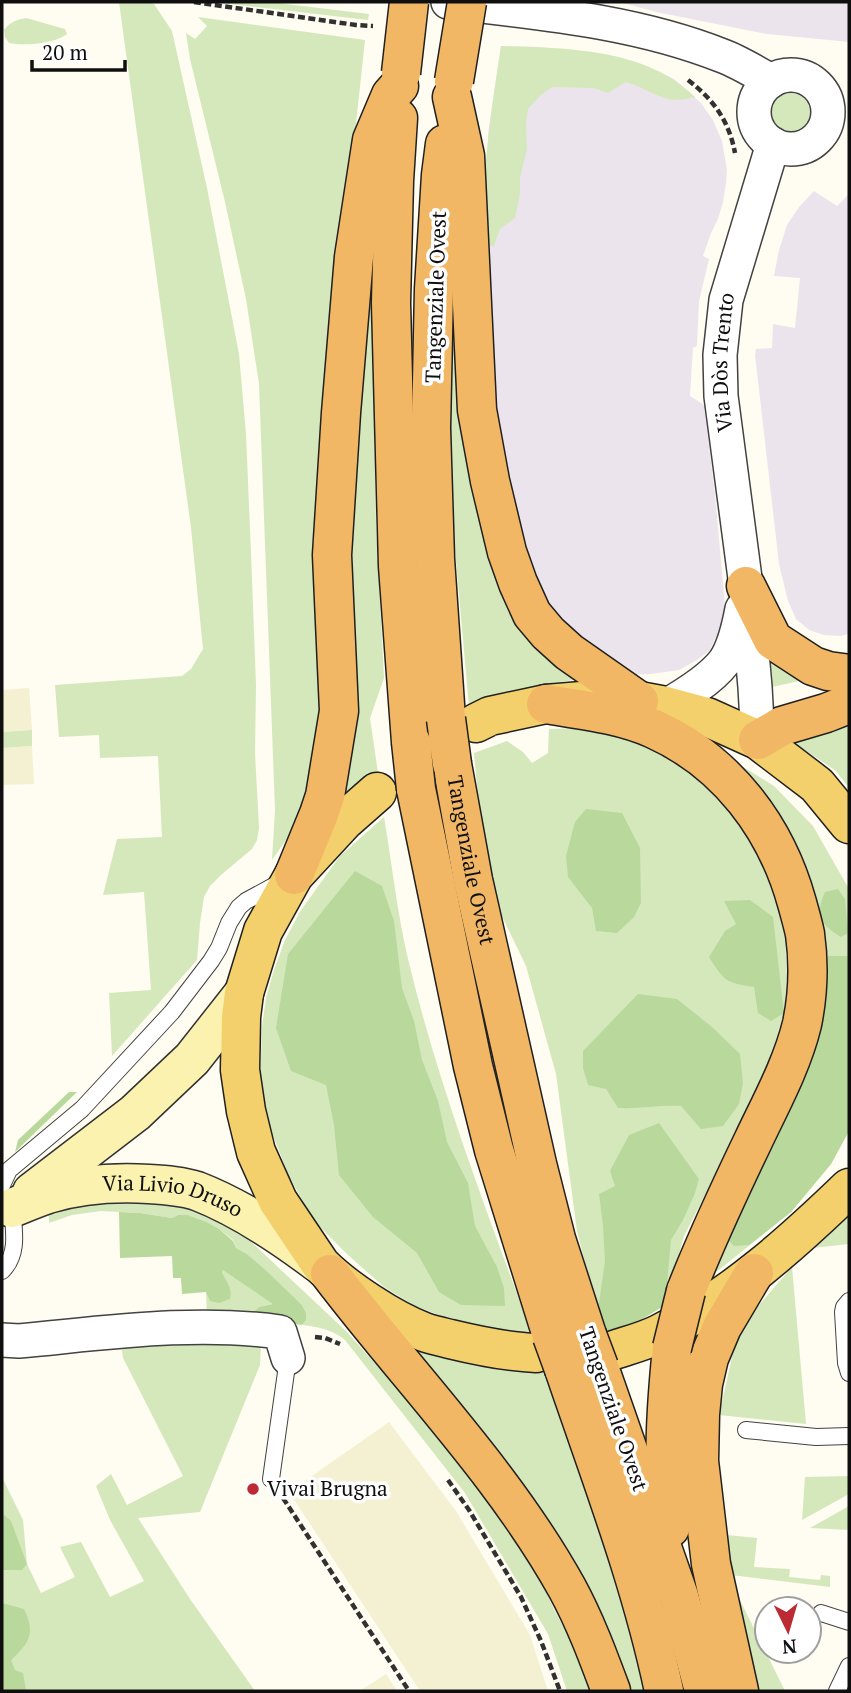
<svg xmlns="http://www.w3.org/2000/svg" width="851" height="1693" font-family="'PT Serif',serif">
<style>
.industrial{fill:#ece4ed}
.farmland{fill:#f4f1d2}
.green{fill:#d4e8bc}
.forest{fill:#b8d99b}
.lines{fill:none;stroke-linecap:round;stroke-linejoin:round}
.service-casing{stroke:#424242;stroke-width:18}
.minor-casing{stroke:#424242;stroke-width:36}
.secondary-casing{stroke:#313131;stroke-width:41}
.primary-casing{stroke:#202020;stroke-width:41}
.trunk-casing{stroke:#202020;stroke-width:41}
.path{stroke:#313131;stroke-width:4.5;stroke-dasharray:7 3.5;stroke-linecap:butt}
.service{stroke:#fff;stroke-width:16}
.minor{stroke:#fff;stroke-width:33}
.secondary{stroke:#fcf2af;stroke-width:38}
.primary{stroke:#f4d06c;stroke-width:38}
.trunk{stroke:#f2b765;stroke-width:38}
.trunk-bridge-casing{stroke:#202020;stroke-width:41;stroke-linecap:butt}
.trunk-bridge{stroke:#f2b765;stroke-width:38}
.poi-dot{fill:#bc2a34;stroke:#fff;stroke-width:2.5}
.labels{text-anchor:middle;stroke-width:7;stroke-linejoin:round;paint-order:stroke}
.street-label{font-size:21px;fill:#0f0f0f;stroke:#fff}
.poi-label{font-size:21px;fill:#0f0f0f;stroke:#fff;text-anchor:start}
</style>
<rect width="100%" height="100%" fill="#fffcf1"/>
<path class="industrial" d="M620,2H849V42L767,34L656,12Z
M501,46L539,47L599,54L618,57L660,72L674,79L701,103L713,120L722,141L727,170L726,183L723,202L718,219L711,233L703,256L709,259L699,301L697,346L693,348L690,396L704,405L715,494L725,606L723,624L709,651L697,660L679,670L651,674L629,675L605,667L530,586L488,372V133Z
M814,191L837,206L849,194V634L840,636L824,635L809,630L796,619L788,601L779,564L755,355L756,349L772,348L773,324L795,328L800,278L774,276L779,250L787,225L799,207Z"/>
<path class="farmland" d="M29,688L32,730L2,732V690Z
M32,746L34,784L2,785V748Z
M389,1422L456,1511L530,1635L548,1691H420L289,1492Z
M386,1674L397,1691H360Z"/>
<path class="green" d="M119,2H148L154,4L172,31L207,188L239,354L246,434L251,553L256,685L255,753L259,828L257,840L252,849L221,875L210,886L204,897L200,923L197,960L112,1056L109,993L151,990L144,892L103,895L117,839L162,837L158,756L100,758L99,735L59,737L55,685L182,676L191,669L203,649L191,528Z
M212,2H269L369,14L368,20Z
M198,17L365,40L337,301L320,430L317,519L324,713L318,769L293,830L272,860L275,810L259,384L246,299L225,202L190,59L186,33L195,39L207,26Z
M26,18L65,29L67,34C54,44 24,46 9,43L5,37L4,30C10,22 16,20 26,18Z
M501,46C566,48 646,48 695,97C689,98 683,100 677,100C658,99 644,87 626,82L608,93L593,88L552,87L541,95L528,109L526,124L527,149L520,178V195L515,218L500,229L494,246H482C481,179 491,112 501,46Z
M770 113a20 20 0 1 1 40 0a20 20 0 1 1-40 0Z
M370,258L373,274L374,402L376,525L384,678L370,718L378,773L336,802L344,602Z
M453,258L479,490L587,679C545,682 507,691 469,707L450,493L446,394Z
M769,648L808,679L772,687Z
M849,726V788L836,771L792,741Z
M587,728L626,737L656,751L712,787L753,839L780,900L785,937L787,977L784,1013L770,1060L741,1125L684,1236L665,1305L603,1334L577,1231L556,1074L526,966L499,910L481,828L474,753L507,741L523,752L532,763L548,753L549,729Z
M32,730V746L2,748V732Z
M714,749L774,786L813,826L849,889V1131L831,1164L791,1212L705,1281L820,987Z
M384,817C392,864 397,912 408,959C439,1088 487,1212 533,1337L463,1324L415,1306L384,1287L347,1254L313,1220L289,1176L272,1133L260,1089L262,1027L266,998L274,970L285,940L301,910L340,856Z
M164,1199L212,1216L247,1238L347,1332L482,1484L530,1557L554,1609L581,1661L592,1691H567L548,1634L465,1493L345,1340C331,1329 319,1327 302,1325L306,1320V1313L302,1305L268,1272L247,1254L236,1248L233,1240L219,1229L178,1215L172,1218L140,1213L101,1211L72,1215L49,1223V1209L68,1203Z
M849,1214V1244L812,1248Z
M792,1267L806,1424L719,1415L735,1344L746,1320Z
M223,1269L274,1304L263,1306L253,1313L207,1317L206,1292L224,1277L222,1272Z
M191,1338L261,1346L260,1365L200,1512L138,1518L190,1599L255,1691H2V1460V1477L23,1520L27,1564L41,1593L75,1577L60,1547L81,1542L110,1597L144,1581L110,1520L96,1486L111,1474L127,1505L183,1476L123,1358L121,1343Z
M411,1350L480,1367L544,1370L613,1560L647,1691H627Z
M849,1476V1494L802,1520L805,1477Z
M849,1506V1530L810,1528Z
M727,1535L757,1538L754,1567L790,1569L789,1577L820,1580L821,1575L830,1576V1587L722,1574L717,1536Z
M734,1588L785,1691H752Z"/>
<path class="forest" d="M586,809L622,813L640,848L641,903L634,917L617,933L596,931L592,908L568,877L566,856L575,822Z
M355,871L382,886L394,921L402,988L414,1021L422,1060L438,1101L447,1142L468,1183L475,1226L497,1267L504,1288L505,1306L461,1305L439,1292L417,1253L373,1217L339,1175L334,1125L326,1085L291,1071L276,1028L288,954Z
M838,889L845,899L848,933L841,937C819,924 815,915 825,892Z
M750,900L773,917L784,1013L771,1021L758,1013L754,987C726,983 724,981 709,957L725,931L736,924L724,901Z
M828,956H847L849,958V1131L831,1164L791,1212L749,1245L734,1246L724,1235L820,987Z
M638,994L677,999L712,1027L740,1054L743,1083L739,1104L723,1126L701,1129L681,1106C659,1105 639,1109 618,1108L606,1089L588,1085L583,1068V1051Z
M69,1092H77L15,1152L18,1140Z
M659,1123L699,1179L695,1193L683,1220L671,1240L665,1305C645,1318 627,1329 603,1334L599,1303L605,1261L603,1225L599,1194L615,1186L610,1171L629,1135Z
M119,1212L140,1213L172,1218L178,1215H187L206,1222L219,1229L233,1241L236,1248L247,1254L268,1272L302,1305L306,1313V1320L302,1325L255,1319L253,1313L259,1307L273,1304L223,1270L222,1272C226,1282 233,1288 230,1299L219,1303L210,1301L206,1292L182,1294L181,1278H173L172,1256L120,1258Z
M2,1513L11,1521L27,1564L22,1570H2Z
M2,1603L24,1609C36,1634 29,1643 11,1660L15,1670L23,1673L26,1690L24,1691H2Z"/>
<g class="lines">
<defs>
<path id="service" d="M2,1185L9,1170L82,1109L172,1012L211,961L219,948L229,923L239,907L246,901L279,883
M2,1271C19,1254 14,1231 12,1208
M849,1301L844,1307L843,1312L846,1363L849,1373
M746,1430L816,1437L849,1436
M271,1479L288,1358
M821,1613L849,1622
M837,1691L849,1666"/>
<g id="minor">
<path d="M448,2C541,13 635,21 723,56C739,62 755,72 771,81"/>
<circle cx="791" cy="112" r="37"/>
<path d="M666,706C685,695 710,680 724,662C734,648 739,625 742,609"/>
<path id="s1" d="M758,740L755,687L746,586L721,396L720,355L726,300L773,144"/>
<path d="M2,1340L19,1341C106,1333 193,1320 280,1332L288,1358"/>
</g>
<g id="secondary">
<path d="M32,1192L135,1113L192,1059L244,993"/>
<path id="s2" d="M12,1208C24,1203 36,1198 48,1194C81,1184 115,1182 149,1184C166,1185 182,1186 197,1191C241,1208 281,1235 318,1263"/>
</g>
<path id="primary" d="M476,723L490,716L546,704L594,700L639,701L666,706L707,717L758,740L817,785L849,824
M377,792L344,821L294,875L263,931L244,993L241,1017L240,1070L246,1111L256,1152L278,1201L321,1265C345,1289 392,1320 424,1332C433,1335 442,1337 450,1339C479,1346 507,1352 536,1353
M614,1350C629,1345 645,1341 659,1334C731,1298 792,1243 849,1188"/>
<g id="trunk">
<path d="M452,97L465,156L477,410L490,481L507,552L518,583L532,614L548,633L569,652L639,701"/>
<path d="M398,118L394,181L391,303L398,566L411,742"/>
<path d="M445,144L441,175L434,289L431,428L435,559L446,719"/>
<path d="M746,586L773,640L813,666L828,671L849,674"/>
<path d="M546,704C582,710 620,714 654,729C727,762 776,827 797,903C800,914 803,924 805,934C809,963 808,995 802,1024C792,1065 771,1103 753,1141C729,1191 706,1240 686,1291"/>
<path d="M758,740L782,726L826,713L849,704"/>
<path id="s3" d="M452,764L473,880L537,1164L556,1239L587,1335"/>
<path d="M416,789L473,1066L494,1150L552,1336"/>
<path d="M294,875L319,814L325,796L339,711L332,555L341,413L354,257L372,140L391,95L399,86"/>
<path d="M330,1274C409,1378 503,1473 567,1588C585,1621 598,1656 611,1691"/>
<path d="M599,1367L679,1596L704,1691"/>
<path d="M564,1369C600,1475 641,1581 664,1691"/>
<path d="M670,1528C662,1468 666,1408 672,1348"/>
<path d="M739,1691L711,1564L699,1461L700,1414L703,1384L709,1358L722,1327L754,1273"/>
</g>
</defs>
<use href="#service" class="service-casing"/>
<use href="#minor" class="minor-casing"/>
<use href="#secondary" class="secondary-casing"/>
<use href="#primary" class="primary-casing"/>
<use href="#trunk" class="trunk-casing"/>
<path class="path" d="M194,2L356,25L373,26
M688,80C714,100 729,121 735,153
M315,1337L325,1338L340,1344
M448,1480L469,1510L521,1597L541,1641L560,1691
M283,1498L409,1691"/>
<use href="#service" class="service"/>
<use href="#minor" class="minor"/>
<use href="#secondary" class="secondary"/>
<use href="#primary" class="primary"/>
<use href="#trunk" class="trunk"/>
<defs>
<path id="trunk-bridge" d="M401,73L409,2
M454,81L467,2
M446,719L452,764
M411,742L416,789
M587,1335L599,1367
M552,1336L564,1369
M672,1348L686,1291"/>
</defs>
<use href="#trunk-bridge" class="trunk-bridge-casing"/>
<use href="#trunk-bridge" class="trunk-bridge"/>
</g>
<circle class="poi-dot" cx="253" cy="1489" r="7"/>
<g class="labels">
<g class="street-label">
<text transform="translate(436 297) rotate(-88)" y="7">Tangenziale Ovest</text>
<text dy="7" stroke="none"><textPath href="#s1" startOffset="380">Via Dòs Trento</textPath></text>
<text dy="7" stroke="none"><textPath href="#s3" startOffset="98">Tangenziale Ovest</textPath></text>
<text dy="7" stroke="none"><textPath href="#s2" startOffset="166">Via Livio Druso</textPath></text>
<text transform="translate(613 1409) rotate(71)" y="7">Tangenziale Ovest</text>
</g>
<g class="poi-label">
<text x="267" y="1496">Vivai Brugna</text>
</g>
</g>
<rect width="851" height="1693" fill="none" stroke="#0f0f0f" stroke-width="7"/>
<g transform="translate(788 1630) rotate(175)"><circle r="33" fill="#ffffff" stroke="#9f9f9f" stroke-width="2"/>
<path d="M0-5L12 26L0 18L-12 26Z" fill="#bc2a34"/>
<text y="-10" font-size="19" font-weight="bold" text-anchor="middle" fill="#0f0f0f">N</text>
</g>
<path d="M32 60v10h93v-10" fill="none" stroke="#0f0f0f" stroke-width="3.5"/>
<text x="42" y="60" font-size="21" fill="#0f0f0f" stroke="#ffffff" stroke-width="5" paint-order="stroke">20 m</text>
</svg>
